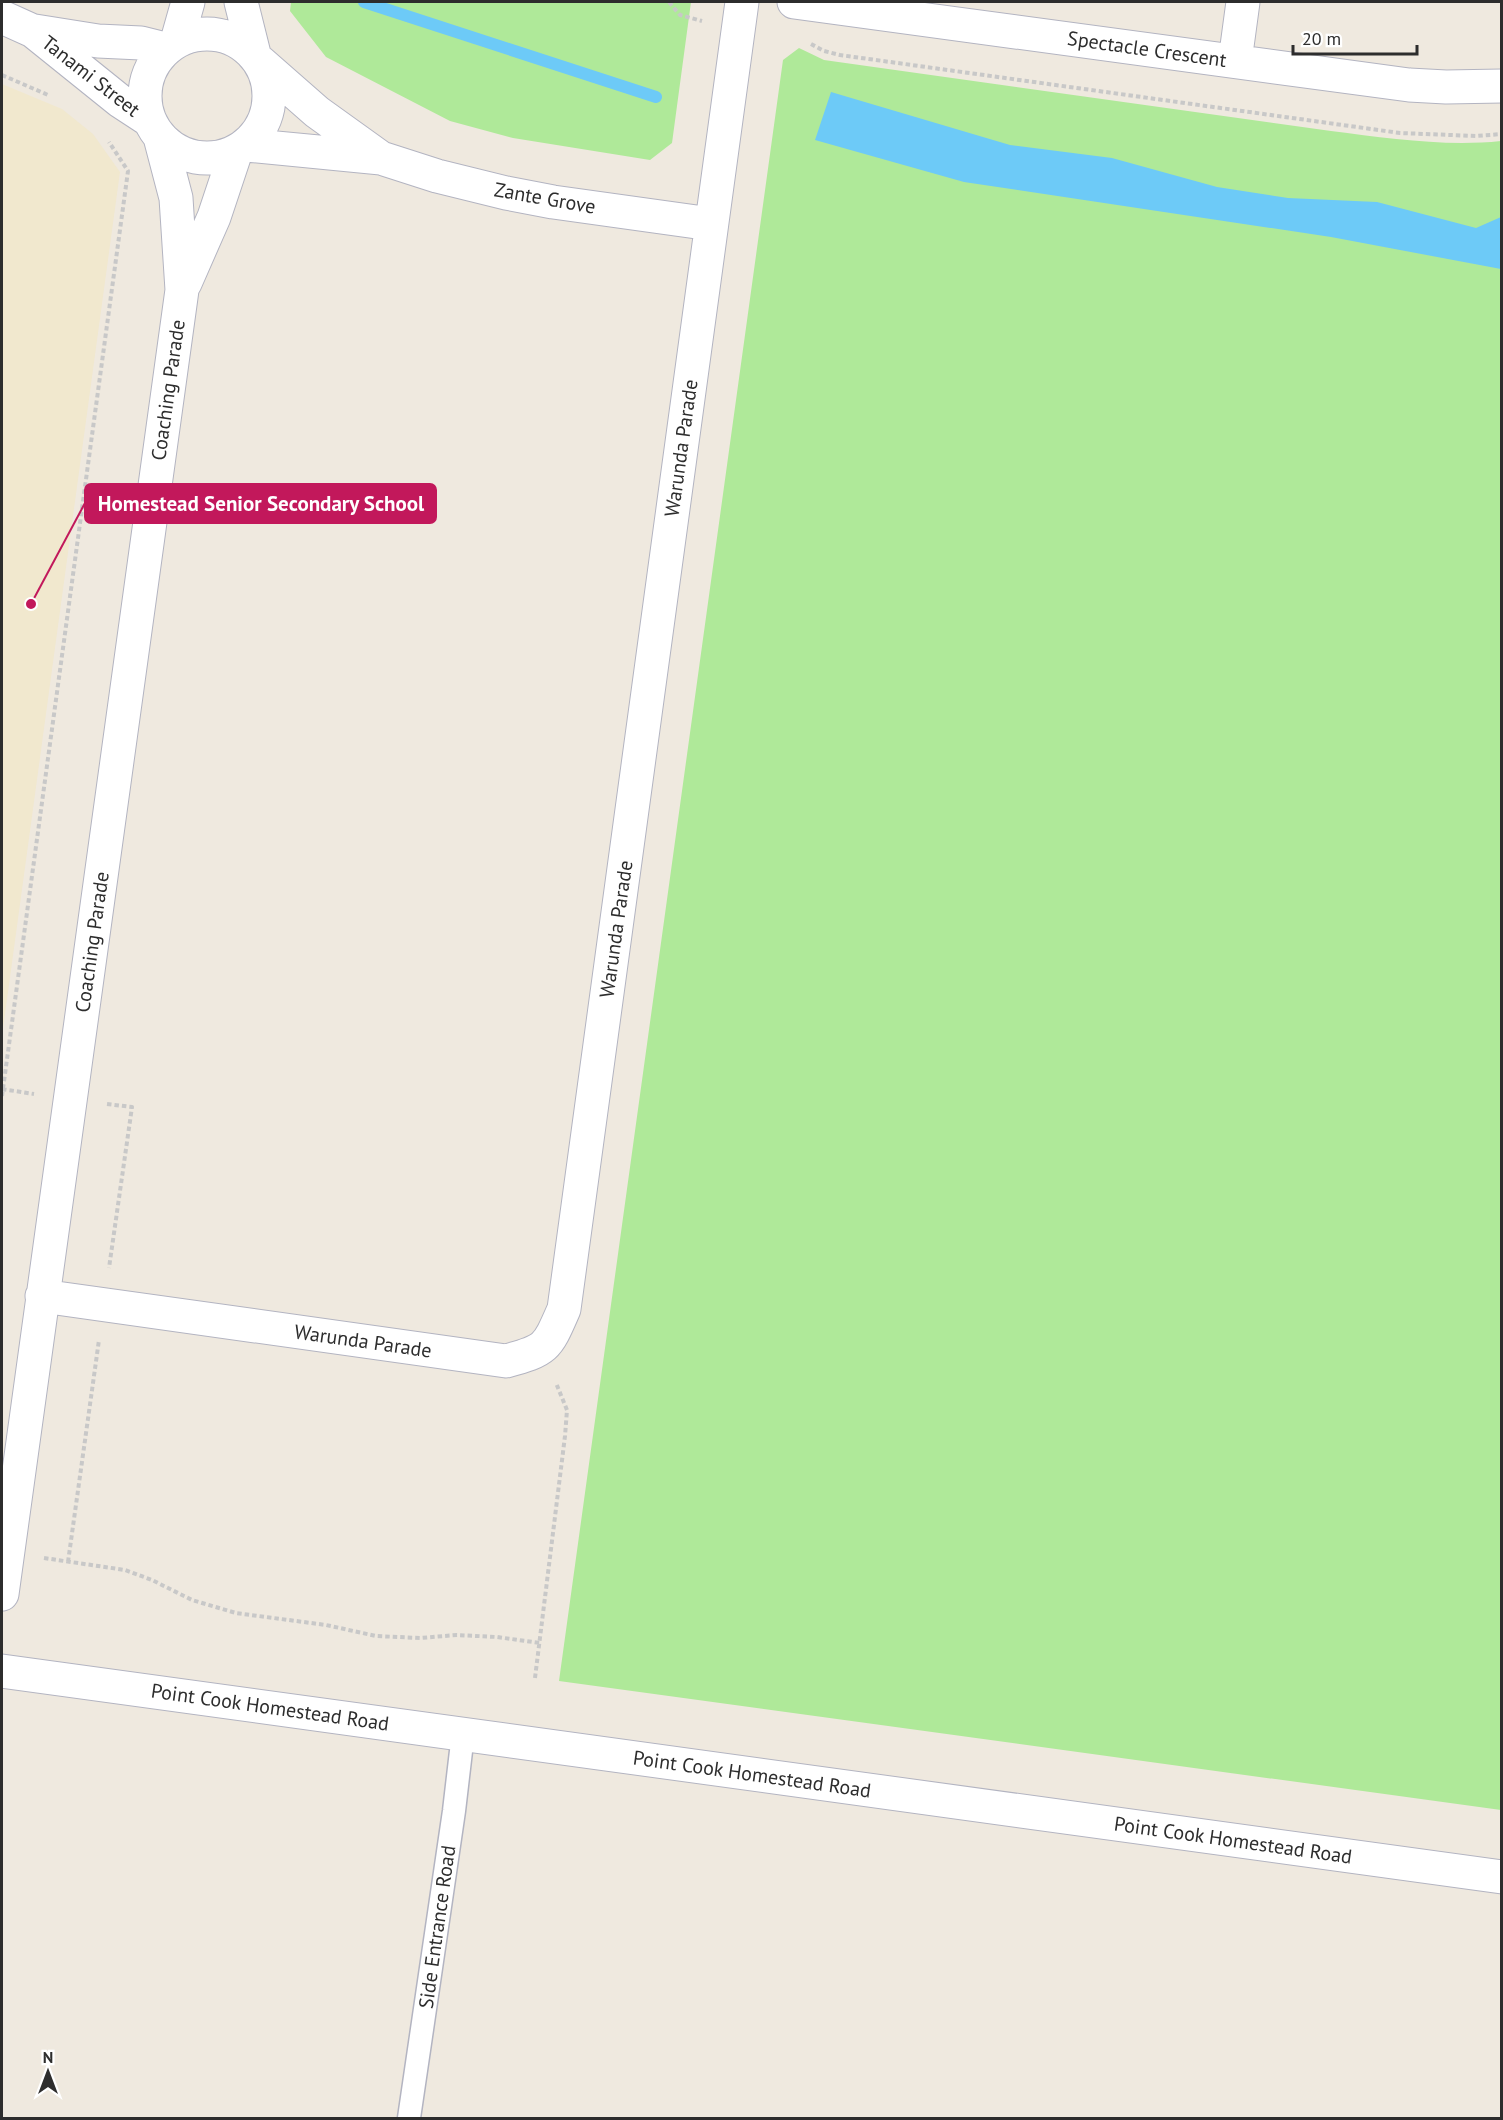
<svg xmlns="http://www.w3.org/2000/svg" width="1503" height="2120" font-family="'PT Sans',sans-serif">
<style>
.education{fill:#f1e8ce}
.green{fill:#afe999}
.water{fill:#6dcaf7}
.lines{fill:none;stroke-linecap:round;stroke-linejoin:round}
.stream{stroke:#6dcaf7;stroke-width:12}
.lane-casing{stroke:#b3b4c1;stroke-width:25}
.street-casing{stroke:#b3b4c1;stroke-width:35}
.path{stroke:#c8c8c8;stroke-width:4;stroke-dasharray:4.5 3;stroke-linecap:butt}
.lane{stroke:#fff;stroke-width:22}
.street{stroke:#fff;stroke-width:33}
.labels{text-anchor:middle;stroke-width:5;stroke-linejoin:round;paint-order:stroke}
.street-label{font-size:20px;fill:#2d2d2d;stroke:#fff}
.leader{fill:none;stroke:#c2185b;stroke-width:2}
.callout-dot{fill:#c2185b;stroke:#fff;stroke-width:2}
.callout{fill:#c2185b;stroke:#c2185b;stroke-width:2}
.callout-label{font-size:21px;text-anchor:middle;font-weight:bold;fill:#fff}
</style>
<rect width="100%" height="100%" fill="#efe9df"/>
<path class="education" d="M2,84L62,109L93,134L120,172L2,1036Z"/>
<path class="green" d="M291,2H691L672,143L650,160L513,138L450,121L326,57L290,11Z
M799,48L824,60L1331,131C1387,138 1445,147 1501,141V1810L559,1681L783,60Z"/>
<path class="water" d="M831,92L1010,145L1112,158L1217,187L1288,198L1377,202L1476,228L1501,217V269L1331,237L964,182L815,140Z"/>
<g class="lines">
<path class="stream" d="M364,2L656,97"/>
<defs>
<path id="lane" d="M409,2118L454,1811L463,1734"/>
<path id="street" d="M241,2L254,54
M794,2L1409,85L1446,87L1502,86
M2,17L33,31L120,101L149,120
M35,31L98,41L141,43L165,49
M145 96a62 62 0 1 1 124 0a62 62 0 1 1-124 0Z
M177,41L188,2
M1235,61L1243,2
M260,62L317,112L381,158
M246,145L381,158L437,176L506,193L553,202L711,224
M185,283L214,217L236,151
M42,1296L506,1361C547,1350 547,1348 564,1309L742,2
M2,1594L182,290L176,198L160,137
M2,1671L1502,1877"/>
</defs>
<use href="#lane" class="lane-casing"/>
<use href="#street" class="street-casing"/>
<path class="path" d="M669,2L680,15L702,21
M811,44L824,51L840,55L1400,133L1476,136L1502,134
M2,75L48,95
M2,1089L34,1094
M2,1096L128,171L109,142
M107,1104L132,1107L109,1268
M44,1558L125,1570L152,1580L192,1600L236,1613L326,1625L376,1636L420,1638L457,1635L497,1637L540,1643
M68,1562L99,1340
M535,1678L565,1436L567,1410L556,1383"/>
<use href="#lane" class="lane"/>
<use href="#street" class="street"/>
</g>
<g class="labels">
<g class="street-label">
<text transform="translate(1147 49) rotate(8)" y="7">Spectacle Crescent</text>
<text transform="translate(91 76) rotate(38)" y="7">Tanami Street</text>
<text transform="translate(545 198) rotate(10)" y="7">Zante Grove</text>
<text transform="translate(168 390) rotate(-82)" y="7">Coaching Parade</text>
<text transform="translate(681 448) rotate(-82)" y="7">Warunda Parade</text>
<text transform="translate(616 929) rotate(-82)" y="7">Warunda Parade</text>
<text transform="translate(92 942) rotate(-82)" y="7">Coaching Parade</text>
<text transform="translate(363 1341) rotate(8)" y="7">Warunda Parade</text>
<text transform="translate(270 1707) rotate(8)" y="7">Point Cook Homestead Road</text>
<text transform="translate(752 1774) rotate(8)" y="7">Point Cook Homestead Road</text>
<text transform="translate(1233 1840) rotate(8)" y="7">Point Cook Homestead Road</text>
<text transform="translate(437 1927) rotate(-82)" y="7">Side Entrance Road</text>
</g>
</g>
<path class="leader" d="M31 604L85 503"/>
<circle class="callout-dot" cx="31" cy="604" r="6"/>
<rect class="callout" x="85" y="484" width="351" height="39" rx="6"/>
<g class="callout-label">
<text x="261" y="511">Homestead Senior Secondary School</text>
</g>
<rect width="1503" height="2120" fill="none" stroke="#2d2d2d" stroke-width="6"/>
<g transform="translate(48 2072)" stroke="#ffffff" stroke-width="4.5" paint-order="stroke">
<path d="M0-4.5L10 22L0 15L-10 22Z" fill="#2d2d2d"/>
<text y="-9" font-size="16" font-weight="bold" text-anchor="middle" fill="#2d2d2d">N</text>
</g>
<path d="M1293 45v9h124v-9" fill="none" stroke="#2d2d2d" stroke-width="3"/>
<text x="1302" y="45" font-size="18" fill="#2d2d2d" stroke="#ffffff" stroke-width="4.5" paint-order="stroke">20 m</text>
</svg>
